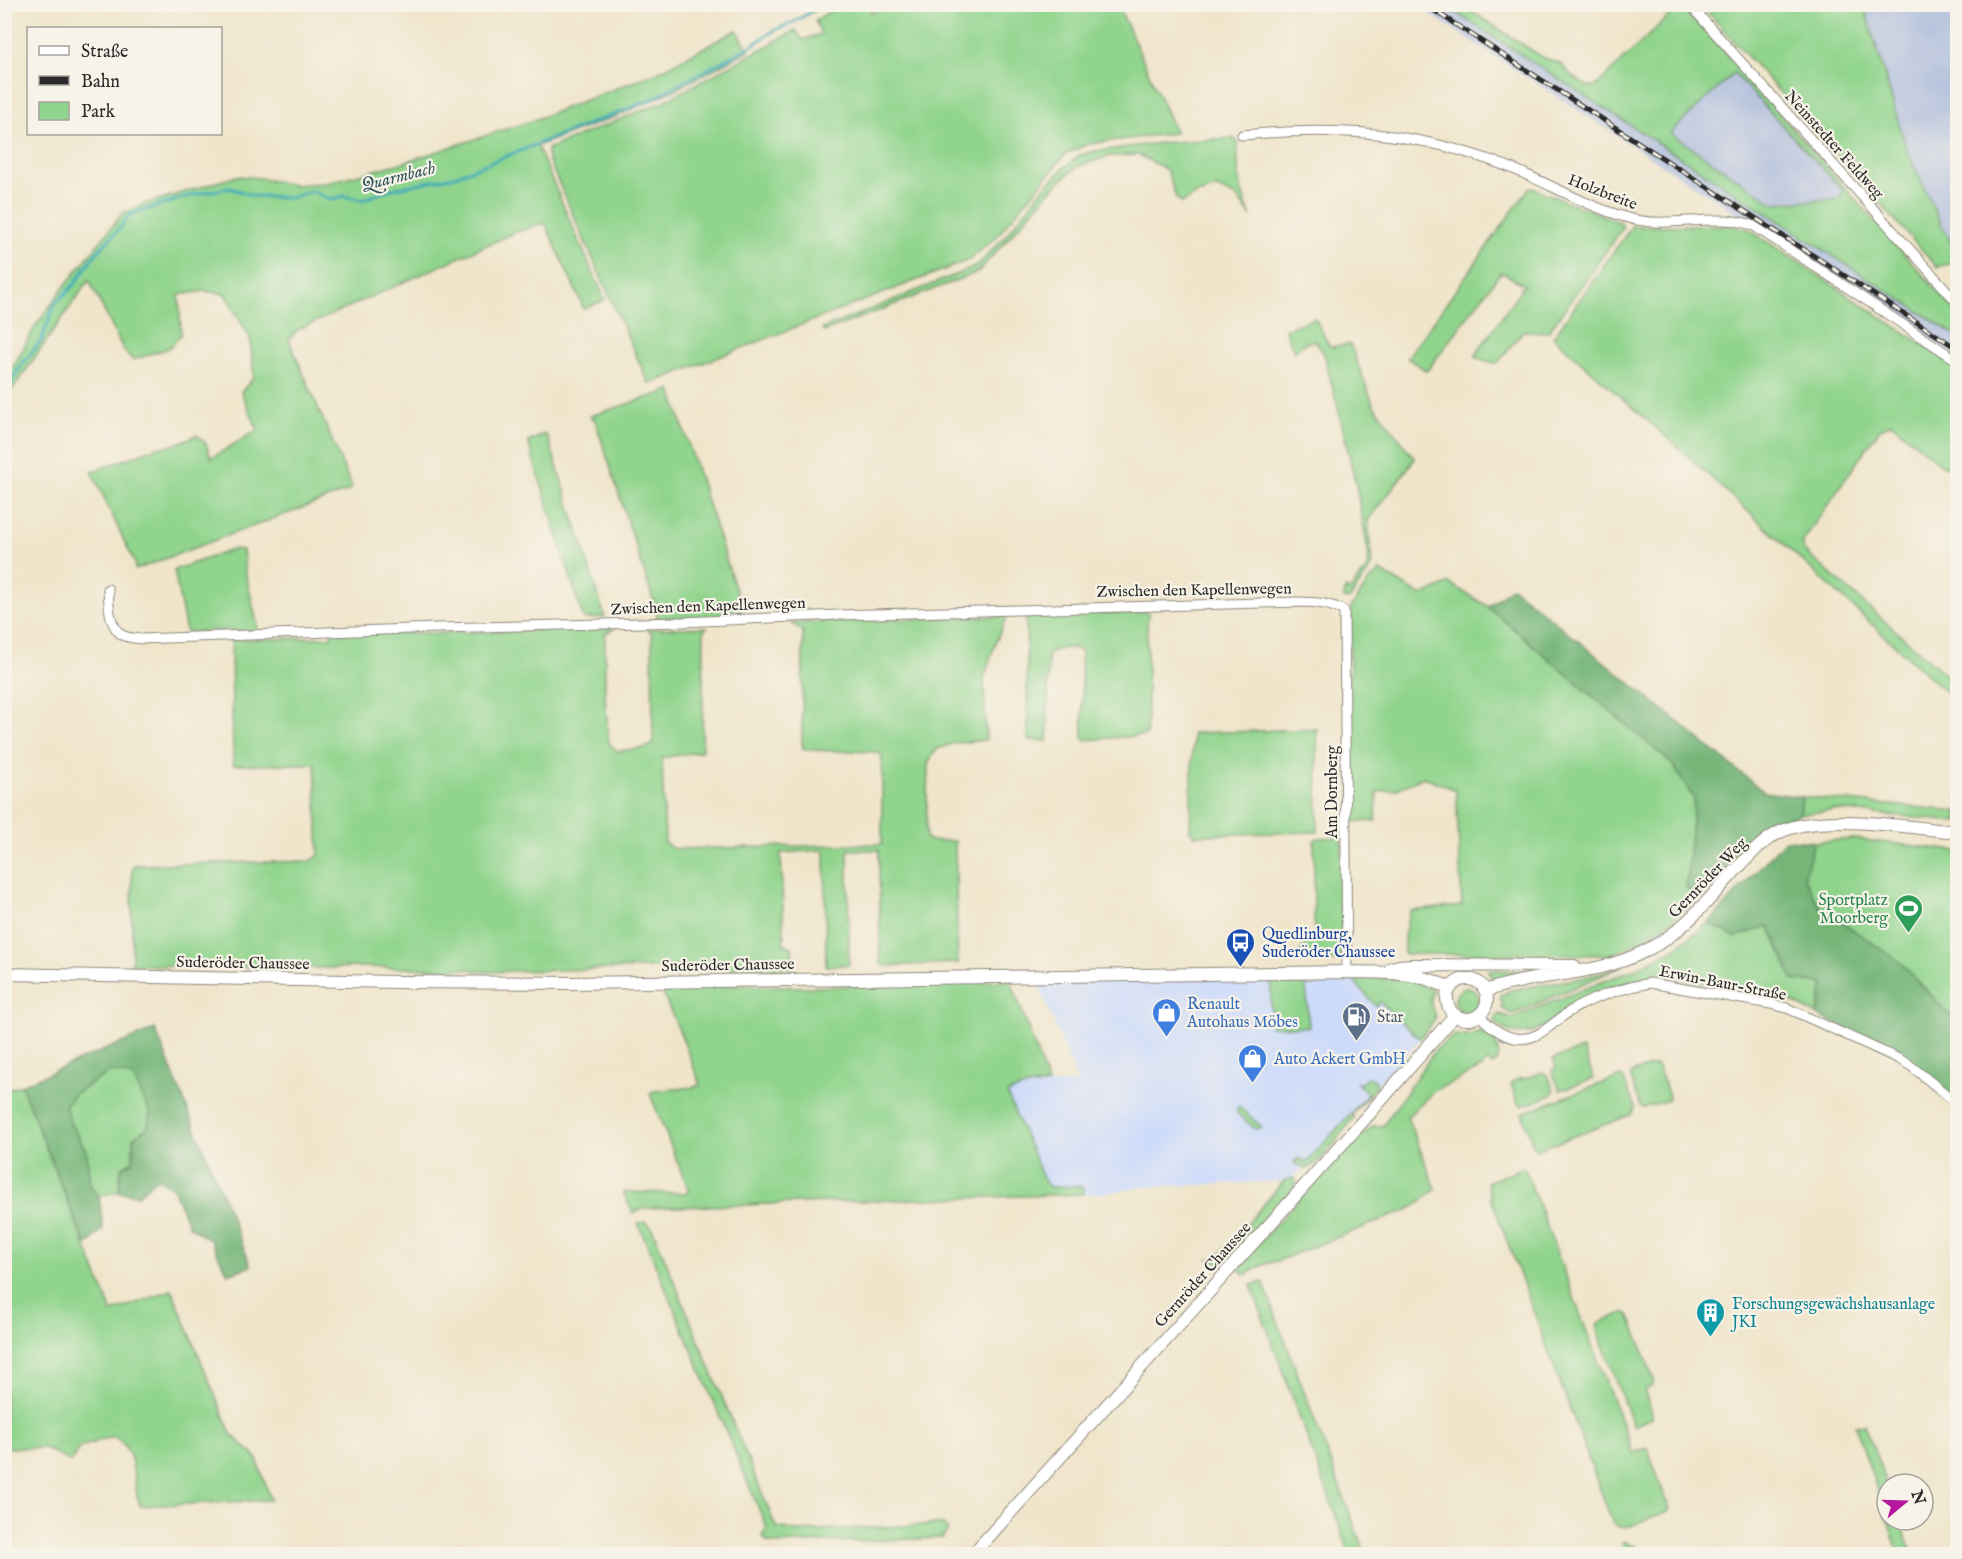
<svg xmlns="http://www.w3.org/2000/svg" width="1962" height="1559" font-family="'IM FELL English',serif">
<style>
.built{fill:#cddbfa}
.industrial{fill:#b9c5de}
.green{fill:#90d48d;stroke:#5e805c;stroke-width:1.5;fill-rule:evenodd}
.forest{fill:#74b678;stroke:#507052;stroke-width:1.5}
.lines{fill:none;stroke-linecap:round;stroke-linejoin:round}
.stream{stroke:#3baab9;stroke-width:3}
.street-casing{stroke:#8e887b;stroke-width:11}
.secondary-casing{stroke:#8e887b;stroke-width:14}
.street{stroke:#fff;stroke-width:9}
.secondary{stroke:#fff;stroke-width:12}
.rail-casing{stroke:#2b2b2b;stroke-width:5}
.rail{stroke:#f7f3e8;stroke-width:3;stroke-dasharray:9;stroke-linecap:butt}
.labels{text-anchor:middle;stroke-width:4.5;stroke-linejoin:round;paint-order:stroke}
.street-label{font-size:16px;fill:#2b2b2b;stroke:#f7f3e8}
.leisure-label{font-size:16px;fill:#27864d;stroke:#f7f3e8;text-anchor:end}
.transit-label{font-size:16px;fill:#164399;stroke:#f7f3e8;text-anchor:start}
.shop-label{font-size:16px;fill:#366cbe;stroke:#f7f3e8;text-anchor:start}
.service-label{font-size:16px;fill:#4e5e75;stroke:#f7f3e8;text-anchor:start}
.culture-label{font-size:16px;fill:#0d838f;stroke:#f7f3e8;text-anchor:start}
.water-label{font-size:18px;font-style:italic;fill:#31575d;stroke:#f7f3e8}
</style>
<rect width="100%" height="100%" fill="#f7f3e8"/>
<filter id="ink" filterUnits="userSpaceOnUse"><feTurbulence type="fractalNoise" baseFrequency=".0167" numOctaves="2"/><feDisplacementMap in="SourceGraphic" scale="12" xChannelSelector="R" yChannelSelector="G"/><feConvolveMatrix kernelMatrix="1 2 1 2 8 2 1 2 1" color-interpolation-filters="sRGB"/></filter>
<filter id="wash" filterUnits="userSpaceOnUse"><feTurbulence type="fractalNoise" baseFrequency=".008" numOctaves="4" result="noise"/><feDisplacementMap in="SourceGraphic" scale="24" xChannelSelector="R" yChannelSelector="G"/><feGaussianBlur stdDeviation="1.35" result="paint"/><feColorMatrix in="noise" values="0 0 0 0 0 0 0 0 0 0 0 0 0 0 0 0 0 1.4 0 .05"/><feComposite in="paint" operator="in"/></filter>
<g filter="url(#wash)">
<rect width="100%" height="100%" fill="#f0e5cb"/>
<path class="built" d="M1351,978L1376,1006L1380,1002L1420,1039L1377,1085L1294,1178L1287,1181L1141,1187L1108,1193L1083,1194L1084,1189L1080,1186L1050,1187L1044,1180L1006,1093L1021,1088L1078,1082L1037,980L1046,985H1059L1062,980Z"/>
<path class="industrial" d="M1416,5H1444L1851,267L1957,336V356Z
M1864,5H1957V253L1941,224L1907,151Z
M1734,72L1843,191L1839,199L1773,203L1669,132Z"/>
<path class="green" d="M843,4L867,5L871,13L888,4L1118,5L1176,133L1087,144L1065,155L996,237L969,260L649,384L548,159L547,149L665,101L796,30L802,40L821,34L815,20Z
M1444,5H1462L1542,57L1561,64L1574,78L1587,86H1596L1680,5L1720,47L1957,313V336ZM1734,73L1843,191L1839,199L1773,203L1670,133Z
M1708,5H1864L1907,151L1941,224L1957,253V267L1953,263L1937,267L1705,9Z
M737,30L749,50L679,88L617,116L537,146L605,300L584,309L545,223L516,232L297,330L289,340L352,487L348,491L135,570V564L92,472L158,447L171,446L197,435L206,444L211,458L258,430L241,392L254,377L250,338L225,294L204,291L179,295L181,335L169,348L133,360L124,351L89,280L5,400V375L14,365L35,327L60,292L123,213L145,204L237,176L260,178L293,185L326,183L405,162L534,120L658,72Z
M1232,138L1236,140L1238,143C1237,175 1239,188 1251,217L1237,197L1217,188L1197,194L1182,203L1176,198L1167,170L1139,155L1110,156L1078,166L1057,184L978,272L829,330L825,332L822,329L977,266L1007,234L1042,190L1066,166L1080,155L1097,151L1160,143Z
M1530,187L1622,223V229L1548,332L1523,331L1497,364L1474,357L1524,285L1501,272L1427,371L1407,358Z
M1725,225L1748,229L1957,367V462L1954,466H1943L1891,423L1879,430L1803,541V550L1957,684V702L1673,443L1553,337L1632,226Z
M1315,318L1330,347L1350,344L1374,406L1415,459L1368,520L1372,563L1368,572L1349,600L1344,599L1345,588L1350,590L1366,570L1369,557L1356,485L1338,408L1324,354L1315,340L1303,344L1294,352L1285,329Z
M671,390L743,612L741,616L655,619L658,615L595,420L590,416Z
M545,434L548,438L605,617L585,619L582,614L528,442Z
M234,549L243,550L245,571L258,628L255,630L186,632L174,570Z
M1380,571L1422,596L1449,583L1489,607L1673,765L1694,799L1686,887L1697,899C1671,924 1644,943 1610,955L1404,954V936L1410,911L1462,906L1456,790L1424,777L1395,790L1377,792L1376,821L1352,822L1349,701L1351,608L1369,581Z
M1149,612L1147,624V735L1086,740L1083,738L1081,651C1071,645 1057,648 1048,654V741L1028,740L1026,615Z
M1007,616L995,644L984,678L986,740L955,743L937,749L928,763L926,838L931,841H955L958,963L883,966L880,961L879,850H848L849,965L826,966L825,850L781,853L784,944L792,947L793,968L698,970L690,967L481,972L470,969L356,967L331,968L132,965V868L134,865L311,861L319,855L315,764L233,765L231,640L331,637V633H439L615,628L605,634V697L609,743L617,751L645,748L653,744L652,633L647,629L707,627L704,631L702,751L662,758L665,843L674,849L882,844V756L878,752L805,750L802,746L803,631L791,623Z
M1317,729L1318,832L1194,835L1190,831L1193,733Z
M1802,797L1957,811V822L1836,810L1800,814Z
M1342,837V959L1337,961H1313L1311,957H1298L1303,947L1314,939V841L1317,838Z
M1854,839L1957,851V1023L1900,962L1820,907L1804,878L1814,842Z
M1709,923L1735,937L1769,926L1793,980L1824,984L1817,1015L1794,1003L1768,996L1674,978H1643L1605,990L1535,1031C1519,1036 1506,1034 1494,1021L1499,1014L1512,1018L1639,967L1675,948Z
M1623,966L1518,1012L1511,1014L1502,1008L1501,995L1511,990L1581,978Z
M1488,970L1557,971L1493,981Z
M1351,978C1379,978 1408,975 1433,990C1430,1000 1430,1007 1436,1017L1420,1039L1380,1002L1376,1006Z
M1271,979L1298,980L1306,986L1309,1027L1271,1026Z
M1005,981H1011L1048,1084L1021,1088L1007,1094L1044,1180L1049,1187L1080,1186L1084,1189L1083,1194L644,1208L633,1213L623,1192L686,1193L689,1191L650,1094L653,1091L695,1087L700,1084L682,1037L663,994L672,987L740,985L810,987Z
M1455 1000a12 12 0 1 1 24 0a12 12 0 1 1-24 0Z
M1482,1032L1495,1040L1499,1055L1497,1062L1492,1065L1487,1061L1482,1068L1434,1091L1407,1117L1436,1189L1410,1209L1277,1261L1265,1264L1245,1275L1237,1268L1345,1148L1374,1126H1383L1435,1050L1455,1035L1470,1036Z
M1583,1049L1594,1079L1560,1090L1552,1071L1556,1067L1553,1059Z
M1655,1065L1658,1067L1669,1096L1668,1100L1644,1108L1641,1107L1630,1076L1632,1073Z
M110,1071L133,1076L150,1112L148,1127L133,1138V1161L121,1168L119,1192L99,1196L90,1186L86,1150L71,1125L65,1106L74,1094Z
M1542,1072L1548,1075L1554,1090L1552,1095L1523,1106L1517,1103L1511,1083L1520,1078L1521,1080Z
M1368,1077L1376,1081V1087L1352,1114L1354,1118C1341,1132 1323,1165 1305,1169L1294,1163L1299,1158L1306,1163L1368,1094L1356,1082L1360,1084Z
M1619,1077L1623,1078L1635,1107L1631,1115L1537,1150L1534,1148L1522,1113Z
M21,1085L112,1312L172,1290L231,1434L256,1457L271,1500L140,1506C131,1483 139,1449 113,1436L80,1447L71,1462L44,1448H5L4,1091Z
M1238,1106L1262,1127L1255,1129L1237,1113Z
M1522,1168L1525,1169L1633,1453L1647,1448L1669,1507V1511L1626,1528L1617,1526L1612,1521L1491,1198L1487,1182Z
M1294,1178L1296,1182L1293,1189L1226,1263L1220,1266L1209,1259L1217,1258L1284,1181Z
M646,1222L652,1228L776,1527L798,1531L942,1524L948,1530L942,1538L777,1544L767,1542L762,1536L767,1528L638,1223Z
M1263,1282L1365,1554H1350L1251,1285Z
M1626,1312L1629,1314L1654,1379L1652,1387L1644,1390L1652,1413L1651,1418L1634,1426L1632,1424L1597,1330V1325L1600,1322Z
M1864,1424L1887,1484V1519L1855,1425Z
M1888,1520H1900L1913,1554H1899Z
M1623,1541L1637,1547L1638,1554H1626L1622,1545Z"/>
<path class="forest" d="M1512,587L1764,792L1802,797L1800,814L1774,825L1753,840L1697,899L1686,887L1694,799L1673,765L1488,607Z
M1785,840L1814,842L1804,878L1820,907L1900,962L1957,1023V1100L1907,1059L1817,1015L1824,984L1793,980L1769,926L1735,937L1709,923Z
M155,1029L251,1266L228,1274L211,1241L189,1226L173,1188L157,1178L138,1195L119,1192L121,1168L133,1161V1138L148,1127L150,1112L133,1077L111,1071L74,1094L65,1106L71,1125L86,1150L90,1186L99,1196L103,1229L86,1246L21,1085Z"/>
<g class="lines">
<path class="stream" d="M4,393L20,367L41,341L55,304L74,285L93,257L120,228L129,215L189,196L222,189L230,188L254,196L290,198L312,191L327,198L334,199L344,196L362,200L388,190L455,176L646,102L751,46L775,30L790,24L825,4"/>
</g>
</g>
<g filter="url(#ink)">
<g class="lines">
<defs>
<path id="street" d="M1689,4L1958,303
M1242,135C1338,126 1415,131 1506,166C1547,182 1585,206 1628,218C1668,230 1718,211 1754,226L1958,361
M108,589C109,603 108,625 122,635C127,638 135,638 141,639L437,628L682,622L838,615L1298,602C1315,602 1329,603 1344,611L1347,972
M1479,1015C1495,1032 1517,1047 1540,1033C1554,1025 1564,1013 1579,1006C1600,995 1626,987 1650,983L1771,1004L1787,1008L1899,1059L1911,1066L1958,1104"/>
<path id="secondary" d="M1391,968L1399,966L1412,965L1574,966
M4,974L396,982L572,983L1347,972C1382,973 1419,970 1450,989
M1447 999a20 20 0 1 1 40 0a20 20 0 1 1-40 0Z
M1485,991C1538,972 1597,977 1647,950C1683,932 1707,901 1734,872C1748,857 1761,842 1778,833C1820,811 1909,828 1958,832
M973,1554L1370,1113L1455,1015"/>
</defs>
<use href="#street" class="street-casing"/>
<use href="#secondary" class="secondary-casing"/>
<use href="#street" class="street"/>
<use href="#secondary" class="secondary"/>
<defs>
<path id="rail" d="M1424,4L1958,349"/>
</defs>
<use href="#rail" class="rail-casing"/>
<use href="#rail" class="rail"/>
</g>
</g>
<defs>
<symbol id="stadium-pin" viewBox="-11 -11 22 30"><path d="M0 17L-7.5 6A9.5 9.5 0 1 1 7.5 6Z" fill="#2e9e5b" stroke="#f7f3e8"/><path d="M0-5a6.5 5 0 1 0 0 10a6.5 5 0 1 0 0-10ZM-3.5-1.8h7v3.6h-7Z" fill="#fff"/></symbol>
<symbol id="bus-pin" viewBox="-11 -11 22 30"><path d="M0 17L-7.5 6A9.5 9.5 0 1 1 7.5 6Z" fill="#1a4fb4" stroke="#f7f3e8"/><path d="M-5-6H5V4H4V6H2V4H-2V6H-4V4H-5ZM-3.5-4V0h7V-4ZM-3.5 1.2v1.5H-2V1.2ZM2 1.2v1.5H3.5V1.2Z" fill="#fff"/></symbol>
<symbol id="shop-pin" viewBox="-11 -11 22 30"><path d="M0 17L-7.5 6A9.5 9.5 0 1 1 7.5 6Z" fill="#3f7fe0" stroke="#f7f3e8"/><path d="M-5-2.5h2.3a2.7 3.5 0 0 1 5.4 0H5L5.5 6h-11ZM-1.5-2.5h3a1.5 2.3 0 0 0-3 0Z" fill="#fff"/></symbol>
<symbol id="fuel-pin" viewBox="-11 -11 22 30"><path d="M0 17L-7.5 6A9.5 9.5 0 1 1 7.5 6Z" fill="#5c6f8a" stroke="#f7f3e8"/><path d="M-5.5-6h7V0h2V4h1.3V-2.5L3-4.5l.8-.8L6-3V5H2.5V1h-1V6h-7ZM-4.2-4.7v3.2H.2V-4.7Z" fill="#fff"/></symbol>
<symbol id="building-pin" viewBox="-11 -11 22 30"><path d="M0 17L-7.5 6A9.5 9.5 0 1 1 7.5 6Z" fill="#0f9aa8" stroke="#f7f3e8"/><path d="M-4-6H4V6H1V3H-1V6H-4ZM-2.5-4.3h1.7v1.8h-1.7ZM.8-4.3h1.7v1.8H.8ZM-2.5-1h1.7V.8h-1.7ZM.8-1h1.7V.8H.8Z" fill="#fff"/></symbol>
</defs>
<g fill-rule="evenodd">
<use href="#stadium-pin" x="1892" y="892" width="33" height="45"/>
<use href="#bus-pin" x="1224" y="926" width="33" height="45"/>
<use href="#shop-pin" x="1150" y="996" width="33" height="45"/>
<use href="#fuel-pin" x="1340" y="1000" width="33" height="45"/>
<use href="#shop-pin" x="1236" y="1042" width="33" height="45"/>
<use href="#building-pin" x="1694" y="1296" width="33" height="45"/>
</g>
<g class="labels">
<g class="street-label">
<text transform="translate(1835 144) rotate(48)" y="6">Neinstedter Feldweg</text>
<text transform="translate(1603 191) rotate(21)" y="6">Holzbreite</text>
<text transform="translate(1194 589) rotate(-1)" y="6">Zwischen den Kapellenwegen</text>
<text transform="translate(708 605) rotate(-2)" y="6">Zwischen den Kapellenwegen</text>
<text transform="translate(1331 792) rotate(-90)" y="6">Am Dornberg</text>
<text transform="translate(1707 877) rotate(-46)" y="6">Gernröder Weg</text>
<text transform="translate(243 962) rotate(1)" y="6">Suderöder Chaussee</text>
<text transform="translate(728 964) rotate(-1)" y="6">Suderöder Chaussee</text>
<text transform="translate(1723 982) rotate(11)" y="6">Erwin-Baur-Straße</text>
<text transform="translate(1202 1274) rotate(-48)" y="6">Gernröder Chaussee</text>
</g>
<g class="leisure-label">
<text x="1888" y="905">Sportplatz<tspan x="1888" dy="18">Moorberg</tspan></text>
</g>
<g class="transit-label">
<text x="1262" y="939">Quedlinburg,<tspan x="1262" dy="18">Suderöder Chaussee</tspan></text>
</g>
<g class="shop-label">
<text x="1187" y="1009">Renault<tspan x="1187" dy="18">Autohaus Möbes</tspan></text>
<text x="1274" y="1064">Auto Ackert GmbH</text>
</g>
<g class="service-label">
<text x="1377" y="1022">Star</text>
</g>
<g class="culture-label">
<text x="1732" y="1309">Forschungsgewächshausanlage<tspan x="1732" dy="18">JKI</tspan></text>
</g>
<g class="water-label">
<text transform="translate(398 176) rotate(-14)" y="6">Quarmbach</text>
</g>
</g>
<rect width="1962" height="1559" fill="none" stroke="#f7f3e8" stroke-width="24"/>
<rect x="27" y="27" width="195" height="108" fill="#f7f3e8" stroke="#a5a39c" stroke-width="1.5"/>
<rect x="39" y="46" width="30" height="9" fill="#ffffff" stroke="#a5a39c" stroke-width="1.5"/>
<text x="81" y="57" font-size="18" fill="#2b2b2b">Straße</text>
<rect x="39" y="76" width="30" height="9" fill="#2b2b2b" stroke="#a5a39c" stroke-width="1.5"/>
<text x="81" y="87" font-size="18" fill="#2b2b2b">Bahn</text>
<rect x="39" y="102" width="30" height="18" fill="#90d48d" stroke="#a5a39c" stroke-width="1.5"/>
<text x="81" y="117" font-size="18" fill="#2b2b2b">Park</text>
<g transform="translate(1905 1502) rotate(71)"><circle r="28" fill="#f7f3e8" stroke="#a5a39c" stroke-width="1.5"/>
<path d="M0-4.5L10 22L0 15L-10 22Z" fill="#b5179e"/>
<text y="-9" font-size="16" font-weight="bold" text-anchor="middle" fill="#2b2b2b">N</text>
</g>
</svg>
